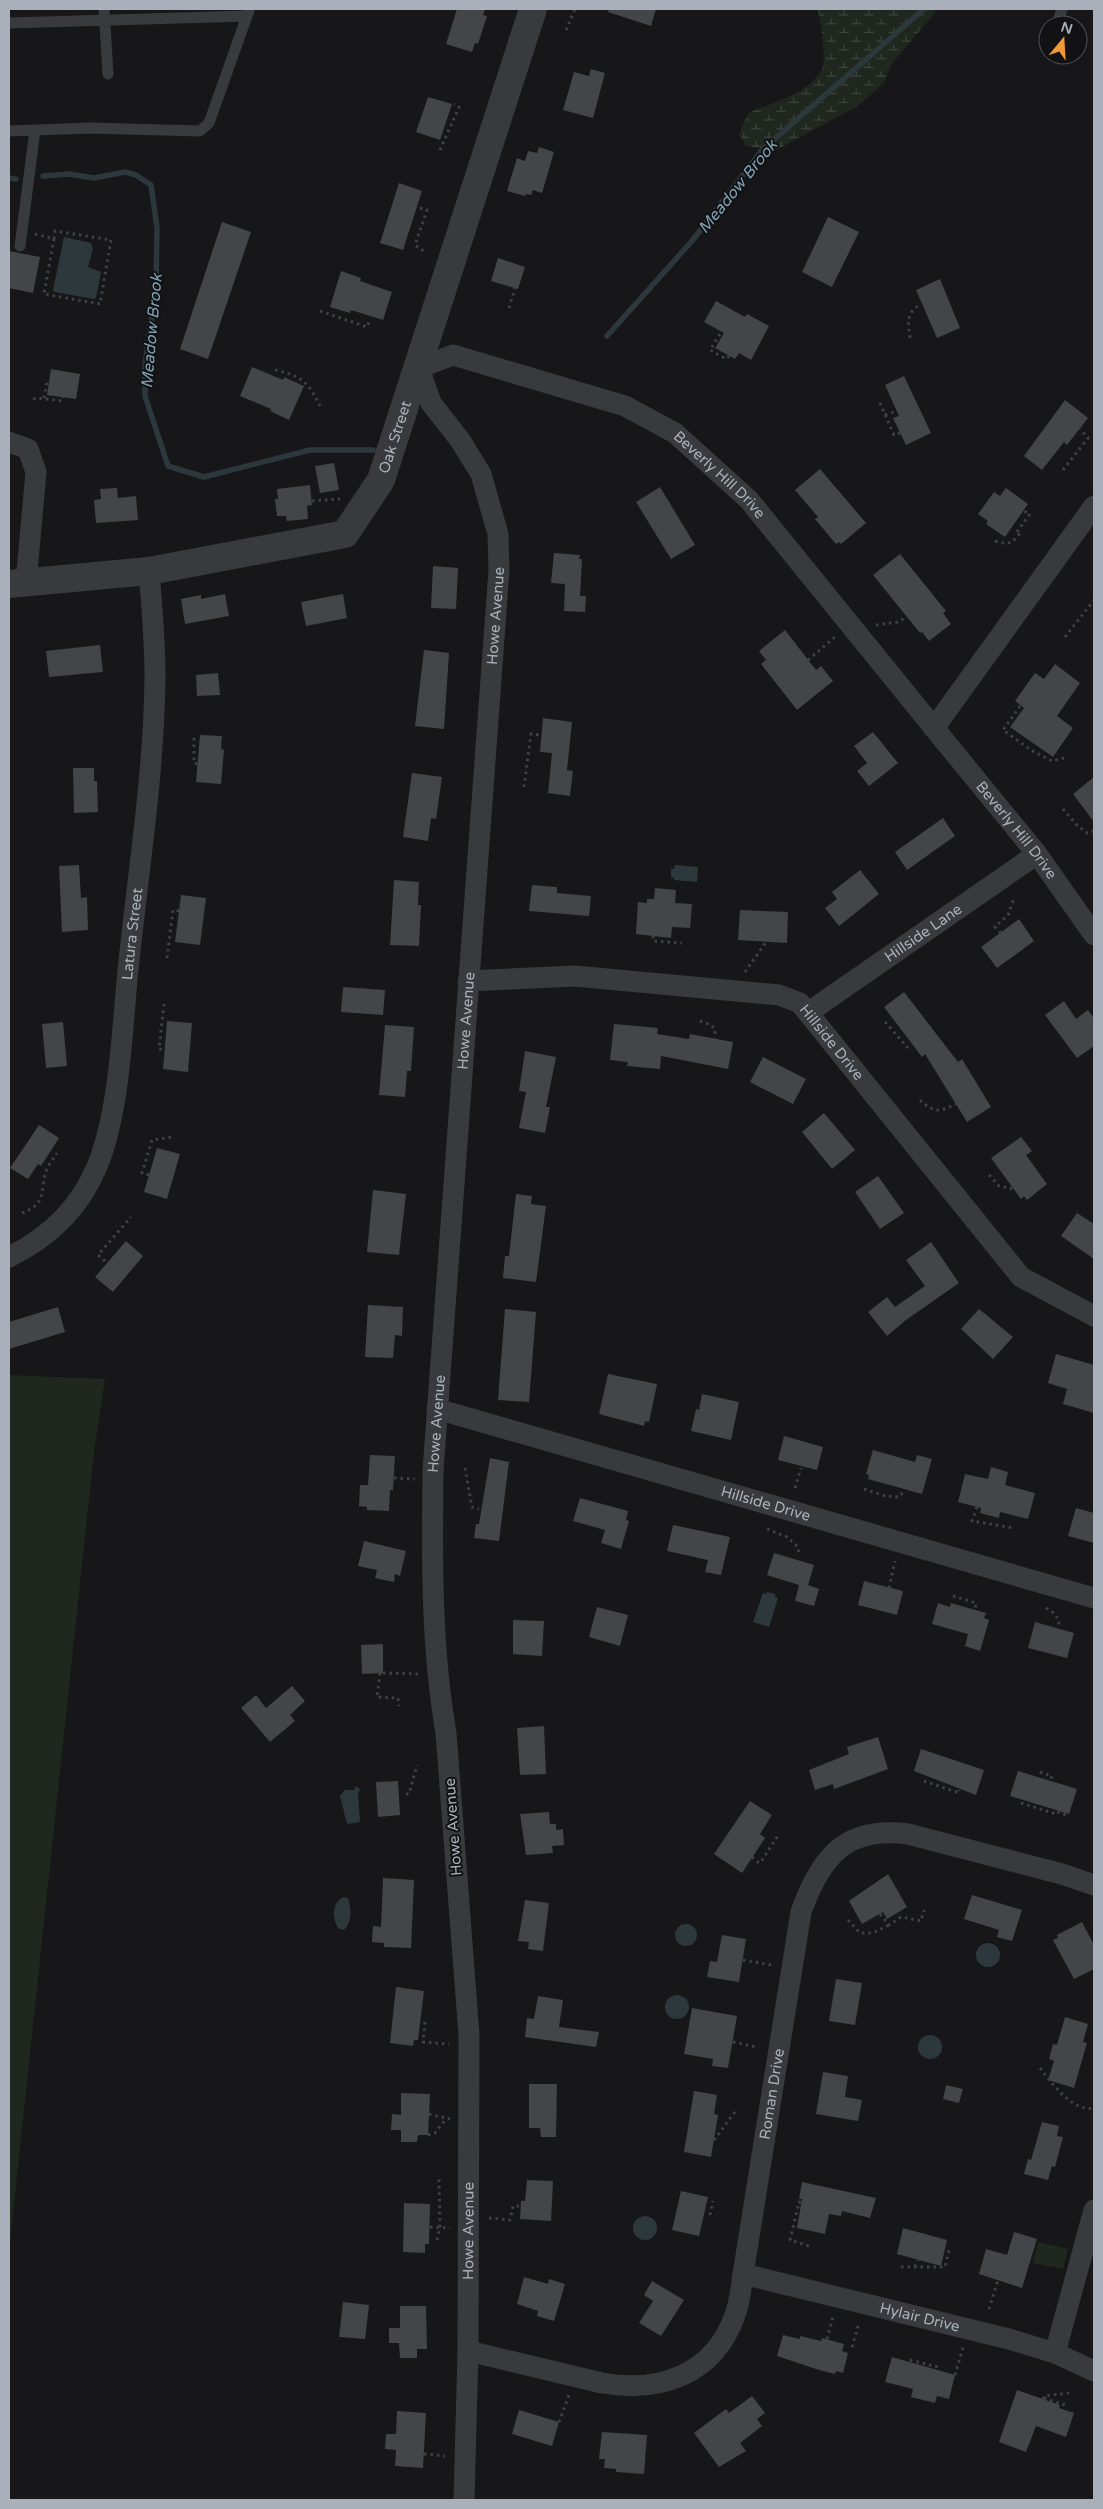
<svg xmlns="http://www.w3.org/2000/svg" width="1103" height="2509" font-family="'Varela Round',sans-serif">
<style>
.wetland{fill:url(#wetland-marsh)}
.park{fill:#1f271f}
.water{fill:#2d383d}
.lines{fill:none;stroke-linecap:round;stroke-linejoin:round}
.stream{stroke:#2d383d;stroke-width:5.5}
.building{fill:#434549}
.path{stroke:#3e4145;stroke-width:3;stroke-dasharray:2.5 4;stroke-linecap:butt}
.service{stroke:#383a3e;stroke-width:11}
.minor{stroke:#383a3e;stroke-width:21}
.tertiary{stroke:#383a3e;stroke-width:28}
.labels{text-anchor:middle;stroke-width:4;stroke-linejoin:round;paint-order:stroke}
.street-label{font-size:15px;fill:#a9b0b9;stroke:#121214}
.water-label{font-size:16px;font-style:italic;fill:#80a3b3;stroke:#121214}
</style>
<defs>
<pattern id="wetland-marsh" width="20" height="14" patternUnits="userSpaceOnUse" patternTransform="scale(1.25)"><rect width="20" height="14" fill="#1f271f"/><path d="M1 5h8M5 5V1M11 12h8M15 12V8" fill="none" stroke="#3d443d"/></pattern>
</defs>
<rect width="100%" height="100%" fill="#171719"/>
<path class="wetland" d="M818,9H936L934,14L890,66L884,83L858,106L776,150L746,146L739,134L748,113C770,104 809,93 821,71C828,60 820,22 818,9Z"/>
<path class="park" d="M9,1375L105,1379L94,1452L9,2251Z
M1038,2242L1068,2249L1063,2269L1033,2263Z"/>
<path class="water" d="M64,237L91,243L93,249L88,267L101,272L96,298L93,299L55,292L53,290Z
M675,865L698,867L697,882L674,880V878L671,877V869H674Z
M767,1592L775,1594V1597L778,1598L769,1627L753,1622L763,1593L766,1594Z
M356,1786L360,1789L358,1793L360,1822L347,1824L340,1796L345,1790H354Z
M343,1897L348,1898C351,1910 353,1920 344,1930L338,1928C332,1918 332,1903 343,1897Z
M675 1935a11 11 0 1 1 22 0a11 11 0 1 1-22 0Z
M976 1955a12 12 0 1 1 24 0a12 12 0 1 1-24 0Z
M665 2007a12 12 0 1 1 24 0a12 12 0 1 1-24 0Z
M918 2047a12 12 0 1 1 24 0a12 12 0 1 1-24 0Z
M633 2228a12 12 0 1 1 24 0a12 12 0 1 1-24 0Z"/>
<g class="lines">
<path class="stream" d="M43,176L69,174L94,178L125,172L136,175L151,185L157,228L156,287L145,365V396L168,466L204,477L310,450H373
M9,178L16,179
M607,336L692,241L763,149L924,9"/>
</g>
<path class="building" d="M457,9H485L483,15L487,16L478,44L475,43L472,52L446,44Z
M609,9H656L651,26L608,12Z
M591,69L605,73L593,118L563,110L574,72L589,76Z
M428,97L452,104L440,140L416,132Z
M539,147L554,152L542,193L533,190L531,195L526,194L525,196L507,191L517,158L525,161L528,151L537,153Z
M399,183L422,191L403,250L380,243Z
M828,217L859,232L832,287L802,272Z
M222,222L251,232L208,359L180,349Z
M9,251L40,257L33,293L9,288Z
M498,258L525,267L518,289L491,281Z
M341,271L361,278L360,281L392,292L383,320L351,310L350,313L330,307Z
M940,279L960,328L937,338L916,290Z
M716,301L745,317L747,314L769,326L751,360L739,353L735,359L715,348L724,333L704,322Z
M252,367L283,380L284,377L304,386L289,420L270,411L271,409L240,396Z
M51,369L80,374L76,399L47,395Z
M904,376L931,433L906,445L893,418L899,416L885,385Z
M1065,400L1088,418L1067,445L1064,442L1042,470L1024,456Z
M334,463L339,490L320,493L315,466Z
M820,469L866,523L841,544L839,542L836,544L815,519L818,517L795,490Z
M310,485L312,505L307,506L308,519L287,521L286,516H277L275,499H278L277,489Z
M660,487L695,545L671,559L636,502Z
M117,488L118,498L136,496L138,520L96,523L94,500L101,499L100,489Z
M1006,488L1028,504L1005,537L986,524L988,521L978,514L994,492L1000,496Z
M554,553L580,555L579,559H582L580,596H586L585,612L564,611L565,584L551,583Z
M900,554L946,611L943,613L951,624L929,641L922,632L920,633L873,575Z
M433,566L458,568L456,609L431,608Z
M225,594L229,616L185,624L181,599L201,595V599Z
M343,594L347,618L306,626L301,602Z
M785,630L816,670L821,666L833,681L797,710L761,664L766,660L759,651Z
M100,645L103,672L49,677L46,651Z
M424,650L449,653L444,729L415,726Z
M1055,664L1080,683L1057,716L1073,728L1053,757L1010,727L1024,708L1015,701L1035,673L1044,679Z
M218,673L220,695L197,696L196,675Z
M543,718L572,722L567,770L573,771L570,796L548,793L552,753L540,752Z
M873,732L898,763L869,786L857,771L867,763L854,746Z
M200,735L222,736L221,749L224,750L221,784L196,782Z
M73,768H94V781H97L98,812L74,813Z
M412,773L442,777L436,819L431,818L428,841L403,837Z
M1094,777V822L1073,794Z
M943,818L955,836L907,870L895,852Z
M79,865L81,898L87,897L88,930L62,932L59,866Z
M860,870L879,894L839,926L825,908L837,899L832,892Z
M394,880L419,882L418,905H421L419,946L390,945Z
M532,885L557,887V893L591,896L589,916L529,911Z
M655,888L676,890L675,903L692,904L690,928L672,927L671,938L636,934L638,902L647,903V899H654Z
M181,895L206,898L200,945L175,942Z
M740,910L788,912L787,943L738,940Z
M1019,919L1034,941L997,968L981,947Z
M343,987L385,990L383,1015L341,1012Z
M904,992L958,1062L962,1059L991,1107L967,1122L925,1054L922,1057L884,1007Z
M1064,1001L1076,1019L1088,1010L1094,1018V1046L1077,1058L1045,1015Z
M167,1021L192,1023L188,1072L163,1069Z
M63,1022L67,1066L46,1068L42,1024Z
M614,1024L658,1028L657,1034L689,1039L690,1034L733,1042L728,1069L661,1056L660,1069L627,1066L628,1062L610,1060Z
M385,1025L414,1027L411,1071H407L405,1097L379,1095Z
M525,1051L556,1057L546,1107H550L545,1133L519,1128L526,1092L519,1091Z
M763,1057L806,1079L793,1104L750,1082Z
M824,1113L855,1150L832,1169L802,1132Z
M39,1125L59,1138L41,1166L38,1164L28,1179L10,1168Z
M1021,1137L1032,1151L1026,1155L1047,1184L1027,1200L1024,1196L1021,1199L991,1158Z
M157,1148L180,1154L167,1199L144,1192Z
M878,1176L904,1213L880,1229L855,1192Z
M373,1190L406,1194L399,1255L367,1252Z
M516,1194L532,1196L531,1204L546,1206L536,1282L503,1278L505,1256H509Z
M1077,1213L1094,1224V1259L1061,1236Z
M126,1241L143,1256L113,1292L95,1277Z
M931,1242L959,1283L906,1320L887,1336L868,1312L887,1297L895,1307L925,1286L906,1260Z
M368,1305L403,1307L402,1336L395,1335L393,1358L365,1357Z
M58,1307L65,1332L9,1349V1322Z
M505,1309L536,1312L529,1402L498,1400Z
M979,1309L1013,1337L993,1359L961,1329Z
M1056,1354L1094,1365V1413L1063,1404L1067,1389L1048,1383Z
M608,1374L657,1384L649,1422L645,1421L644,1426L599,1414Z
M702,1394L739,1402L731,1440L691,1431L696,1409L699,1410Z
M784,1436L823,1447L817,1470L778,1460Z
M873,1450L915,1462L917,1455L932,1459L922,1494L868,1479L869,1475L866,1474Z
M370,1455L395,1456L393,1490H390L389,1511L367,1510V1507L359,1506L360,1485H368Z
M490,1458L509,1462L499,1541L474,1538L476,1524H479Z
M991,1467L1008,1472L1005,1485L1035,1493L1028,1519L1000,1512L999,1518L980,1513L981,1508L958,1502L965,1474L988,1479Z
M580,1498L628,1511L626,1520L629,1521L621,1549L601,1543L605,1530L573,1521Z
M1076,1508L1094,1513V1543L1068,1536Z
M673,1525L730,1537L721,1575L705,1572L708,1560L667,1551Z
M364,1541L406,1551L400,1576L395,1574L394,1582L375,1578L377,1570L358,1566Z
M774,1553L814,1565L808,1585L819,1589L814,1606L795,1601L799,1585L767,1575Z
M864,1581L903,1591L897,1615L858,1605Z
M938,1603L950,1607L951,1603L986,1613L984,1618L989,1620L980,1651L965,1646L968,1634L932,1624Z
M597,1607L628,1615L620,1646L589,1637Z
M513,1620L544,1621L542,1656L513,1654Z
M1035,1622L1074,1633L1067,1658L1028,1648Z
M383,1644V1673L362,1674L361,1645Z
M292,1686L305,1701L290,1715L295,1721L270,1742L241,1708L256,1695L266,1708Z
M544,1726L546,1774L520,1775L517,1728Z
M878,1737L888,1769L834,1789L833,1784L815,1790L809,1770L849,1754L847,1747Z
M921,1749L984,1770L976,1795L914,1771Z
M1018,1771L1077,1789L1069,1814L1010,1796Z
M398,1781L400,1815L378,1817L376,1782Z
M750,1801L772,1815L760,1834L765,1838L742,1873L714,1854Z
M549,1812L550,1824H556V1830L563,1829L564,1845L552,1846L553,1853L526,1855L520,1814Z
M888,1874L907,1907L887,1919L883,1912L862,1924L849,1901Z
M383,1878L414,1880L411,1948L384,1947V1943L372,1942L373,1926L381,1927Z
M972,1895L1022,1910L1012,1941L997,1937L999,1930L964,1919Z
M525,1900L549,1903L543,1951L528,1949L529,1942L518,1941Z
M1082,1922L1094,1945V1969L1074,1979L1053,1940L1058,1938L1057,1935Z
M722,1935L746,1939L739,1982L707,1977L710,1961L717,1962Z
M836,1979L862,1983L855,2025L829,2021Z
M396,1987L424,1991L418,2040H414L413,2046L390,2043Z
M538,1996L563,2000L559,2027L599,2032L596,2047L525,2037L527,2018L534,2019Z
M692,2008L737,2016L728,2068L712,2066L713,2059L684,2054Z
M1065,2017L1088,2024L1083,2042L1087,2043L1074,2088L1048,2080L1054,2061L1049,2059L1053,2044L1057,2045Z
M823,2072L848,2076L845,2097L862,2100L858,2121L816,2114Z
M529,2084H557L556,2137H541L540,2128H529Z
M946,2085L963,2089L959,2103L943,2099Z
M694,2091L717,2095L714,2114L718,2115L711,2157L684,2152Z
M401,2093L430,2094L428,2135H418L417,2142H401V2130H391L392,2114L401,2115Z
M1042,2122L1059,2126L1057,2136L1063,2137L1055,2167L1052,2166L1048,2180L1024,2174L1028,2159L1031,2160Z
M527,2180L553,2181L551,2221L520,2219L521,2201H525Z
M802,2182L876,2198L870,2218L842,2211L841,2216L829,2214L825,2234L797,2228L802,2199H799Z
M681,2191L708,2197L699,2236L672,2230Z
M404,2203L430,2204L429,2244H425V2253L403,2252Z
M903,2228L947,2240L941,2266L897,2254Z
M1014,2232L1037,2239L1022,2288L979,2274L986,2249L1007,2255Z
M524,2277L548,2284L549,2279L565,2284L554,2321L537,2316L538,2311L517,2304Z
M652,2281L684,2300L661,2336L639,2323L653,2301L644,2295Z
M343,2302L369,2305L365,2339L339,2337Z
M400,2306H426L427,2349H417V2358H400L399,2343H389V2328H400Z
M783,2335L800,2339V2336L821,2341L822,2338L844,2344L842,2351L848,2353L843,2373L836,2371L835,2374L819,2370L777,2356Z
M892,2357L955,2375L949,2399L937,2396L935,2403L911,2397L913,2389L885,2382Z
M1017,2390L1060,2405L1059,2408L1074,2413L1066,2437L1036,2426L1026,2452L999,2442Z
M752,2396L765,2413L757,2419L762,2426L740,2443L746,2451L719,2467L694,2433L726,2409L729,2413Z
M519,2410L559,2422L552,2446L512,2434Z
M397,2411L426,2413L423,2468L395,2466L396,2450L385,2449L386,2434H396Z
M602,2432L647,2435L644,2474L616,2472V2469L604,2468L605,2459H599Z"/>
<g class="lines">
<path class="path" d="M566,30L575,9
M440,150L459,107L454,104
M420,208L427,210L415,245L425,252
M35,234L54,239L55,231L111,240L100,304L44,294L54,239
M509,308L515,288
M320,311L367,327L369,322
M720,334L710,350L726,359L729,356
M910,338C908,322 906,313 921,304
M275,370C302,376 308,382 320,406
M44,398L47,381
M33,399L37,398L62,401L63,397
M880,403L894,435L900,433
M885,415L897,411
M1063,470L1088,438L1080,429
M312,501L340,499
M1017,532L1030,514L1024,511
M995,541C1008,545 1012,544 1020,533
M876,625L897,622L907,617
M1065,637L1094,600
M808,660L835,637
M1020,706L1003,730L1031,750L1052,761L1068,757
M194,738V763L198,764
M524,787L531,734L541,735
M1063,809L1077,825L1087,833L1094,831
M1001,933L995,927L1008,915L1014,898
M653,936V941L682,943
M167,958L173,910L179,911
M745,972L766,942
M164,1004L159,1049L165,1050
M700,1021L711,1025L715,1029V1038
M885,1022L908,1048
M920,1100C934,1113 939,1112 956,1104
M149,1175L142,1173L152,1140L173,1137
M989,1175L999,1186L1014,1189
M22,1213C50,1202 38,1191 47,1169C49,1164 54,1158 57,1153
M105,1261L98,1255L131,1217
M465,1468L472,1507L479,1509
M394,1478L415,1479
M795,1488L801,1468
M864,1489L885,1496L899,1497L903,1492
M977,1507L972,1521L1014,1528
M767,1529L787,1537L798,1547L799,1556
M889,1588L895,1561
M953,1596L976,1603L975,1610
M1046,1608C1056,1613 1059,1618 1059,1628
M380,1673L377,1697L398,1698L399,1706
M383,1673L419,1674
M1040,1772L1052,1776L1050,1781
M924,1781L959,1793V1790
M406,1794H409L417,1765
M1021,1803L1053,1813L1054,1811L1067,1815
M752,1857L759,1863L761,1862L779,1834
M880,1914L889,1925L901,1917L921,1921L924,1910
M848,1920L860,1933H873L889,1925
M743,1960L771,1965
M425,2022L423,2042L449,2044
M733,2042L757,2047
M1040,2068C1051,2082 1073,2113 1094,2108
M429,2114L450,2119
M428,2135L435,2133L446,2119
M714,2140L737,2109
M801,2203L799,2202L790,2240L812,2247
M710,2215L713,2201
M489,2218L510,2220L513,2206H521
M430,2227L450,2228
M437,2240L440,2227L439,2177
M901,2267H945L949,2250
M915,2267L918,2260
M989,2309L998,2280
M827,2339L833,2317
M852,2347L859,2323
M910,2360L938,2367
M955,2375L963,2347
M1044,2398L1065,2405
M1043,2399L1044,2396L1069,2393
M559,2422L569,2395
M424,2454L445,2456"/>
<path class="service" d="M104,9L108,74
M9,23L247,16L249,11
M1057,25L1062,9
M9,131L90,128L200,131L209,123L247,16
M20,246L35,130"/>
<g class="minor">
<path d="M9,442L28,449L36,472L26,583"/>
<path id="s1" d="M1094,506L934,728L1037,854L1094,935"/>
<path id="s2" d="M468,981L575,976L779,995L800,1003L1021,1277L1094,1316"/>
<path id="s3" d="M809,1012L1037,854"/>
<path id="s4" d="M9,1257C50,1237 81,1207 98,1164C120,1108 122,1030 128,970C138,873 154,775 155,677C155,641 152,606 149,571"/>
<path id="s5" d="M437,1409L1094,1598"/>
<path id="s6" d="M743,2274L1009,2339L1055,2353L1094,2371"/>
<path id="s7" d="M468,2351L602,2383C660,2393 714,2375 735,2315C740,2302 741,2287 743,2274L801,1912C821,1856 846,1826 908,1834L1062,1874L1094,1885"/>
<path d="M1055,2353L1094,2210"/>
<path id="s8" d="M464,2500L468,2351L469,2035L446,1733C431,1646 432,1558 433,1471L499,570L498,534L481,474L460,440L431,403L419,368L453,355L625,406L675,433L749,500L934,728"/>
</g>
<path class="tertiary" id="s9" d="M9,584L149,571L345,534L381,480L533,9"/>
</g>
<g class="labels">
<g class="street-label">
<text dy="5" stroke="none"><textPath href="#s9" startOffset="450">Oak Street</textPath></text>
<text dy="5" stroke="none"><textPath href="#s8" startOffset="2490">Beverly Hill Drive</textPath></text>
<text dy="5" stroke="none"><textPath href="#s8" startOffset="1888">Howe Avenue</textPath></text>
<text dy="5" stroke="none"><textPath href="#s1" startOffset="405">Beverly Hill Drive</textPath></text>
<text dy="5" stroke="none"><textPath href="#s3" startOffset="139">Hillside Lane</textPath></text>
<text dy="5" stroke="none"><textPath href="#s4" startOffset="365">Latura Street</textPath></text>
<text dy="5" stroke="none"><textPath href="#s8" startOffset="1482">Howe Avenue</textPath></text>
<text dy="5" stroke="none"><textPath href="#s2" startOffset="385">Hillside Drive</textPath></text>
<text dy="5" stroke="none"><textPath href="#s8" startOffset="1078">Howe Avenue</textPath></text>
<text dy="5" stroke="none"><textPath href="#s5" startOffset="342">Hillside Drive</textPath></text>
<text transform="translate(453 1827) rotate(-94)" y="5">Howe Avenue</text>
<text dy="5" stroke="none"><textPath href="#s7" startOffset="526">Roman Drive</textPath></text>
<text dy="5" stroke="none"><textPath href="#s8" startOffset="269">Howe Avenue</textPath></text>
<text dy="5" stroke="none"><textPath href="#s6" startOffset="182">Hylair Drive</textPath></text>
</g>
<g class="water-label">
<text transform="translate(737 186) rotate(-51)" y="6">Meadow Brook</text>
<text transform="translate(151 331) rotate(-85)" y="6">Meadow Brook</text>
</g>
</g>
<rect width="1103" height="2509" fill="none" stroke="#a9b0b9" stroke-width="20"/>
<g transform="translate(1063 40) rotate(18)"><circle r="24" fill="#121214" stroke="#4e5156"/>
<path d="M0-4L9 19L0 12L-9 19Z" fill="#f19837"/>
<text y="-8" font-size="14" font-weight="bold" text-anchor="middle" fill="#a9b0b9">N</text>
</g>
</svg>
